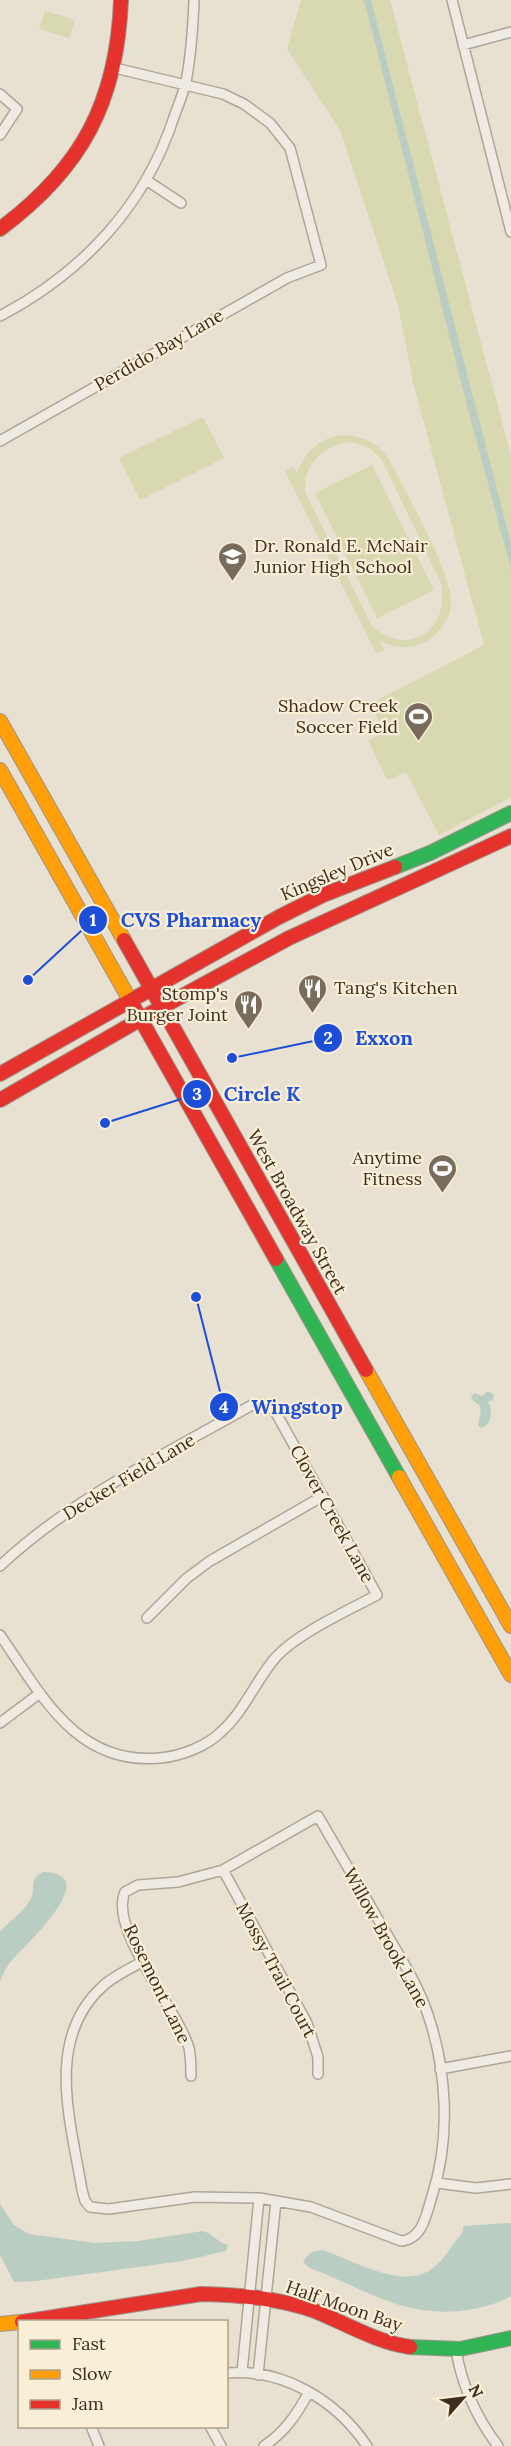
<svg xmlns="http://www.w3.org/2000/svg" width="511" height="2446" font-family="Lora,serif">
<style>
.green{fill:#d8d8b1;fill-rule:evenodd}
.water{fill:#bacdc2}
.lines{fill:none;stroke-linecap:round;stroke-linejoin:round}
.street-casing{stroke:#ada598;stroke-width:12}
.fast-casing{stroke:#9d9488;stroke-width:16}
.slow-casing{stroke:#9d9488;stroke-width:16}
.jam-casing{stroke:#9d9488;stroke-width:16}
.street{stroke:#f0ebe2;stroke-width:9}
.fast{stroke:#30b455;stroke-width:14}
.slow{stroke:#ff9f0a;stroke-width:14}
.jam{stroke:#e5322d;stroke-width:14}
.labels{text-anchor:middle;stroke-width:4.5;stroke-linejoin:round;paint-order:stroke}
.street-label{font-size:18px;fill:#3e2d1e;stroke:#f9eed6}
.poi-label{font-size:18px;fill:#3e2d1e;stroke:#f9eed6;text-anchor:end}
.leader{fill:none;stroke:#1d4ed8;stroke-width:2}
.callout-dot{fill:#1d4ed8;stroke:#f9eed6;stroke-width:2}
.mark-label{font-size:18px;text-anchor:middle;font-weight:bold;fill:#fff}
.callout-label{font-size:20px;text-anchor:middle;font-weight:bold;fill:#1d4ed8;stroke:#f9eed6;stroke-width:4.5;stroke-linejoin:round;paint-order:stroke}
</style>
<rect width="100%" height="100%" fill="#e8e0d0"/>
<path class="green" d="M301,0H390L511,456V797L439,835L406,772L387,780L368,740L385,732L370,704L484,645L413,382L398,305L340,130L287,49Z
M45,11L75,20L69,38L39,29Z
M203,417L224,458L140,500L119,458Z
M342,435C363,435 377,443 389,459C404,489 452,573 451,602C451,618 441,631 428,640C412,650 397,649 380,641L384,650L376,653L285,471L293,467L297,473C305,452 319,438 342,435ZM347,442C363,443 374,449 383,462L440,581C453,628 408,660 372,626L305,492C303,465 321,448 347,442Z
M372,465L434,590L377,618L315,493Z"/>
<path class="water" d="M364,0H371L511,544V569L470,417Z
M488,1391L494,1395L492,1400L488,1402C493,1411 492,1423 482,1428L478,1426C478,1419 484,1410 478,1404C476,1402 473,1401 471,1398L474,1393L482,1396Z
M43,1872C108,1873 19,1950 9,1964C5,1969 3,1975 0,1981V1932C9,1921 27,1910 32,1896C35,1885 30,1878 43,1872Z
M0,2204L14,2225L29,2234L95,2243L138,2241L203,2231C214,2234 219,2244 228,2245L226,2251L182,2261L36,2281L14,2282L0,2255Z
M511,2223V2296C498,2304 482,2308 467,2310C404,2319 366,2289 310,2268L303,2262C308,2253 313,2251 323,2250C354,2261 404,2291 433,2268C445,2259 453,2243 463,2232V2226Z"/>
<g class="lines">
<defs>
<path id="street" d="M452,0L511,232
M463,45L511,32
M0,94L17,109L0,135
M146,180L181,203
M0,316C82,273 145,206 174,117C178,106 183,94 186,82C191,55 193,27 194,0
M0,441L287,278L321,265L290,148L270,123L244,104L223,94L115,68
M0,1566C72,1498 166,1454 252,1405C263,1402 269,1404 276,1413L377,1595C347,1611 298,1633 276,1657C256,1680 245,1710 222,1731C207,1746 182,1756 160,1758C76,1766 41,1694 0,1635
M147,1618L187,1578L210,1561L323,1496
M0,1723L40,1693
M223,1870L307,2023L318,2057V2074
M142,1962C129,1969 114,1976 103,1986C44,2039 71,2122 82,2190L85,2201L90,2207L109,2209L195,2197L259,2198L311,2207L401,2241C423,2239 426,2215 432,2196C451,2138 447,2069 427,2012C417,1983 400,1957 385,1931C362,1892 340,1854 318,1816L223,1870L178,1882L138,1885L125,1892C108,1929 178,2010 189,2048C191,2057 191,2066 191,2076
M440,2069L511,2056
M437,2183L476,2188L511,2184
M456,2350C462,2386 476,2417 498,2446
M242,2372L259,2198
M226,2373C283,2368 336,2400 367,2446
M258,2375L276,2201
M91,2426L99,2446
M210,2426L221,2446
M264,2446C285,2432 297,2414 309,2392"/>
<path id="fast" d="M395,867L430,853L511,813
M276,1259L399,1477
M410,2347L460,2349L511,2338"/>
<path id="slow" d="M0,721L124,940
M0,770L131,1002
M366,1370L511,1626
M399,1477L511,1675
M0,2324L20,2322"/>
<path id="jam" d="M0,229C82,168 117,102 121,0
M124,940L366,1370
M131,1002L276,1259
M0,1074L279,917L323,895L395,867
M0,1100L160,1008L289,938L511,836
M22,2322L201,2294C239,2295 279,2298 315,2311C347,2324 376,2342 410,2347"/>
</defs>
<use href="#street" class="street-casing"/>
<use href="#fast" class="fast-casing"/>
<use href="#slow" class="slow-casing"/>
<use href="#jam" class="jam-casing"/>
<use href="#street" class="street"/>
<use href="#fast" class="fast"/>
<use href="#slow" class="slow"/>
<use href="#jam" class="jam"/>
</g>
<defs>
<symbol id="school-pin" viewBox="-11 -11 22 30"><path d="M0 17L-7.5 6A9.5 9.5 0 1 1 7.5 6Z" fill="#7a6c5c" stroke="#f9eed6"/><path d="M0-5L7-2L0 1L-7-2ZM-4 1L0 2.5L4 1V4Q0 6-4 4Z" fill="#fff"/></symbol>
<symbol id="stadium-pin" viewBox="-11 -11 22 30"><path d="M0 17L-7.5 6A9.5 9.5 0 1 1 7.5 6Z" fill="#7a6c5c" stroke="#f9eed6"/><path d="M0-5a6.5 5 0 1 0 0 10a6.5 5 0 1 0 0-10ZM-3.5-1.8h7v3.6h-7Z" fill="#fff"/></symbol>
<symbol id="restaurant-pin" viewBox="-11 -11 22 30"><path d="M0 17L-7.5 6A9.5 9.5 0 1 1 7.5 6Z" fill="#7a6c5c" stroke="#f9eed6"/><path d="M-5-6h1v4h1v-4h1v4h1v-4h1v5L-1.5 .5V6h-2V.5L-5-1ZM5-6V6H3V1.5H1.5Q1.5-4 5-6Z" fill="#fff"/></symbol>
</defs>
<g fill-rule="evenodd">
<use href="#school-pin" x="216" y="540" width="33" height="45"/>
<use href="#stadium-pin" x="402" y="700" width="33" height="45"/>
<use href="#restaurant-pin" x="296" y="972" width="33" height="45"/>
<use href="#restaurant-pin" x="232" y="988" width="33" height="45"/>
<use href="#stadium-pin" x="426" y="1152" width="33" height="45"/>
</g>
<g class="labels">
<g class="street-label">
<text transform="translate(159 350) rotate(-30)" y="6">Perdido Bay Lane</text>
<text transform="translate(337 872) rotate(-23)" y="6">Kingsley Drive</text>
<text transform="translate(297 1212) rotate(61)" y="6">West Broadway Street</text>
<text transform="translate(129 1477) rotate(-31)" y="6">Decker Field Lane</text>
<text transform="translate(332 1514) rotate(61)" y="6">Clover Creek Lane</text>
<text transform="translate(386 1938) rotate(61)" y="6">Willow Brook Lane</text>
<text transform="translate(276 1970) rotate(62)" y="6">Mossy Trail Court</text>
<text transform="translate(157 1984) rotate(64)" y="6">Rosemont Lane</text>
<text transform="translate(344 2306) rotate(19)" y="6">Half Moon Bay</text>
</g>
<g class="poi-label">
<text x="254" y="552" text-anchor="start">Dr. Ronald E. McNair<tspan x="254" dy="21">Junior High School</tspan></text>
<text x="398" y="712">Shadow Creek<tspan x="398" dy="21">Soccer Field</tspan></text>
<text x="334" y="994" text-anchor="start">Tang's Kitchen</text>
<text x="228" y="1000">Stomp's<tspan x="228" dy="21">Burger Joint</tspan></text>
<text x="422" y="1164">Anytime<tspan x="422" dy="21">Fitness</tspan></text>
</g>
</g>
<path class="leader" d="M28 980L93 920M232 1058L328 1038M105 1123L197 1094M196 1297L224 1407"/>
<g class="callout-dot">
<circle cx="28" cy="980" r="6"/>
<circle cx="232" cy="1058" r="6"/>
<circle cx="105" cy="1123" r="6"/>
<circle cx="196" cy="1297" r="6"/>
<circle cx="93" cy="920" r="15"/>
<circle cx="328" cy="1038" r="15"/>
<circle cx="197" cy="1094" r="15"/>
<circle cx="224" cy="1407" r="15"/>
</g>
<g class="mark-label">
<text x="93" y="926">1</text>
<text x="328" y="1044">2</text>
<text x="197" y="1100">3</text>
<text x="224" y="1413">4</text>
</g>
<g class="callout-label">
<text x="191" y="927">CVS Pharmacy</text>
<text x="384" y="1045">Exxon</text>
<text x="262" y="1101">Circle K</text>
<text x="297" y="1414">Wingstop</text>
</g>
<rect x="18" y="2320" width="210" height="108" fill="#f9eed6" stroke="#aea18c" stroke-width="1.5"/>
<rect x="30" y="2340" width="30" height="9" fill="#30b455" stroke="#aea18c" stroke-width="1.5"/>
<text x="72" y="2350" font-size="18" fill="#3e2d1e">Fast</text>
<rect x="30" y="2370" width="30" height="9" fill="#ff9f0a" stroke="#aea18c" stroke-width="1.5"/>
<text x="72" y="2380" font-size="18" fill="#3e2d1e">Slow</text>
<rect x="30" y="2400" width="30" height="9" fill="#e5322d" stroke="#aea18c" stroke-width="1.5"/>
<text x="72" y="2410" font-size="18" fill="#3e2d1e">Jam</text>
<g transform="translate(463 2398) rotate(62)" stroke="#f9eed6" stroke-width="4.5" paint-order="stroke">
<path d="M0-4.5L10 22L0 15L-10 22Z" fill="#3e2d1e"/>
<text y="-9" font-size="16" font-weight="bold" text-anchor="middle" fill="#3e2d1e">N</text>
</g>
</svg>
